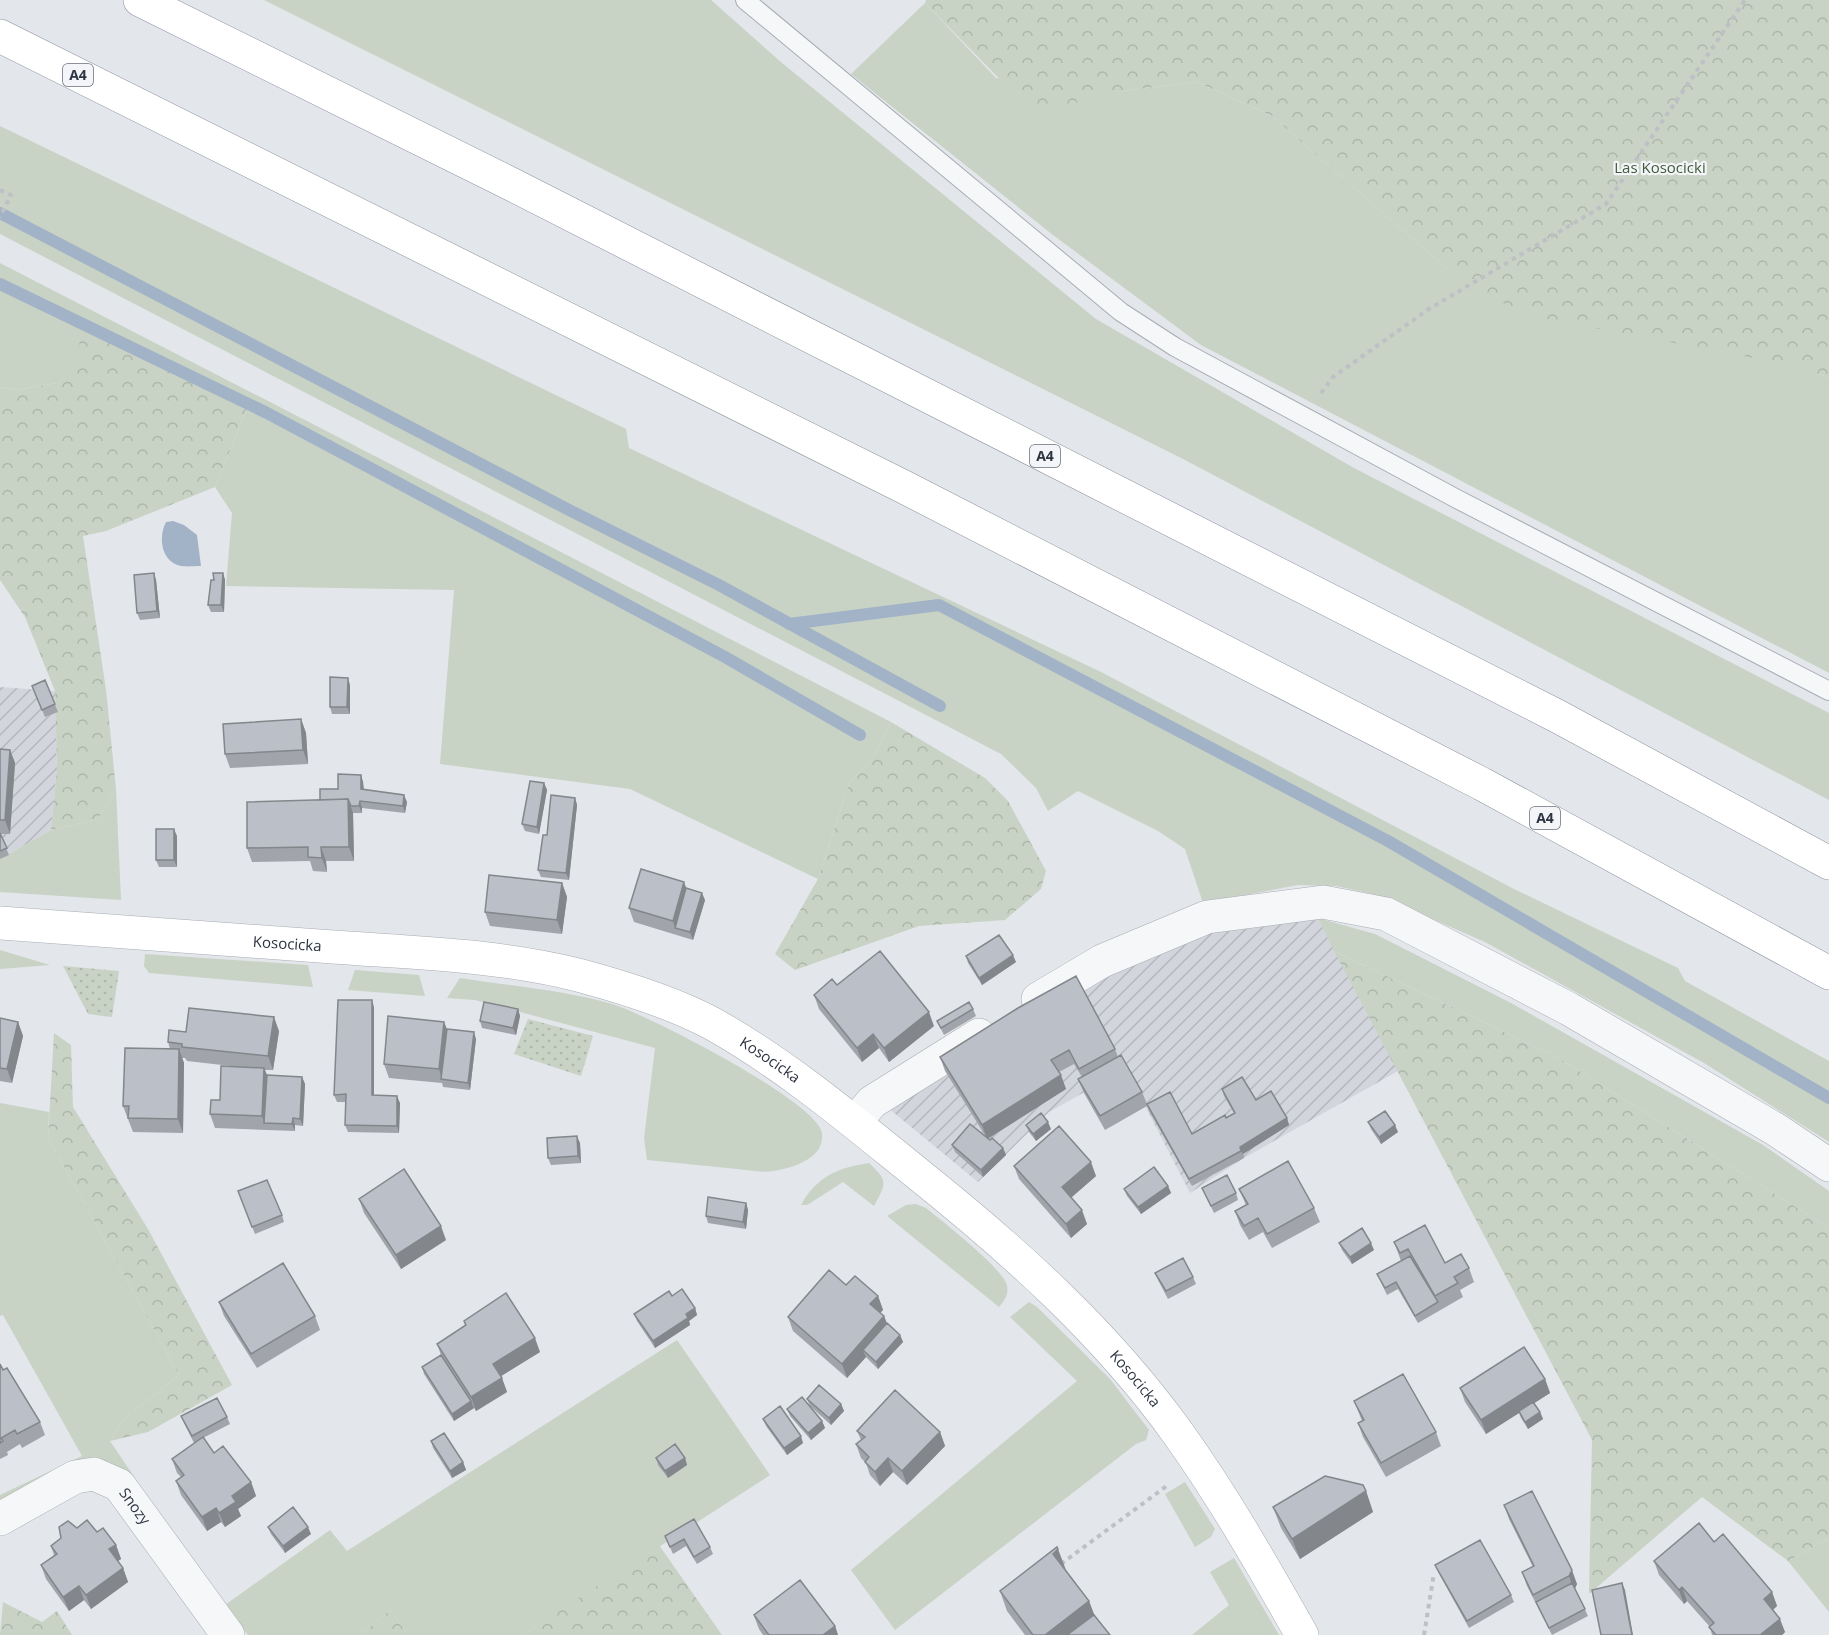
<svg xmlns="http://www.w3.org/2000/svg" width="1829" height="1635" font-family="'Open Sans',sans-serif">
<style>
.industrial{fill:url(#industrial-furrows)}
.grass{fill:#c8d3c5}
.forest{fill:url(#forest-crowns)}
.garden{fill:url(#garden-dots)}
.water{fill:#a2b2c7}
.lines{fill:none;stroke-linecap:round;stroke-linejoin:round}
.stream{stroke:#a2b2c7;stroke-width:12}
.lane-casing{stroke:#a8adb4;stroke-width:20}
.street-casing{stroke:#a8adb4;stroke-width:34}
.secondary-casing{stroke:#a8adb4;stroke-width:34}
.highway-casing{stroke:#8c93a0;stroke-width:34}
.path{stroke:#bdc0c5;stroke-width:4;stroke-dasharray:4.5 4.5;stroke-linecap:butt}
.lane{stroke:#f6f7f9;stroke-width:18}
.street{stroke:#f6f7f9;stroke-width:33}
.secondary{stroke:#fff;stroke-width:33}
.highway{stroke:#fff;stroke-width:33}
.wall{fill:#a1a4ab}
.shaded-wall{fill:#83868b}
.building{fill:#bbbfc7;stroke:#83868b;stroke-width:1.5}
.labels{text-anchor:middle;stroke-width:4.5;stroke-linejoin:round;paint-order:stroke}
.shield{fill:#f3f5f8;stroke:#686d78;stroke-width:1.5}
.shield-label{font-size:14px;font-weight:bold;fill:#2c3341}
.park-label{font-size:15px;fill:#405c3b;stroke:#f3f5f8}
.street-label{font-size:15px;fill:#2c3341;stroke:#f3f5f8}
</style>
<defs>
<pattern id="industrial-furrows" width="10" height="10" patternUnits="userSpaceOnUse" patternTransform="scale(1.5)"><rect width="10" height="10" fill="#d2d5dc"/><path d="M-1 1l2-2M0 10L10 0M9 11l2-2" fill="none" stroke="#b4b7be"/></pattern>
<pattern id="forest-crowns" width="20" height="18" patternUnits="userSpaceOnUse" patternTransform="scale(1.5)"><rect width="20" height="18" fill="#c8d3c5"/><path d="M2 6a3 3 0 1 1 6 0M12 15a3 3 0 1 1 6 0" fill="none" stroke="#acb6aa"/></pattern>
<pattern id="garden-dots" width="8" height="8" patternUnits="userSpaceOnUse" patternTransform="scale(1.5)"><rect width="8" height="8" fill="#c8d3c5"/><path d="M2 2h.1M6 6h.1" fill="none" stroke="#acb6aa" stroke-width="1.8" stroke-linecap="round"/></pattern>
</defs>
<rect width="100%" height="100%" fill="#e3e6ea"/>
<path class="industrial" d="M0,687L55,691L57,770L51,830L0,859Z
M1318,918L1398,1071L1244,1158L1190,1193L1126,1069L1049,1112L978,1182L882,1103L1086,982L1187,939L1248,924Z"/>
<path class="grass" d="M264,0H711L782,63L1096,319L1354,468L1829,713V800L1185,460Z
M925,3L996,78L1115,92L1197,82L1272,116L1453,274L1829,377V673L1201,345L1053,235L851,74Z
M0,126L626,429L629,448L1101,672L1514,889L1678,968L1685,981L1829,1061V1142L1704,1063L1485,942L1377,895L1336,886L1298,885L1203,903L1185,849L1158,831L1078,791L1048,811L1036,788L1001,754L0,234Z
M0,263L891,722L874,756L849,784L818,879L630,789L440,764L454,590L226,586L232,513L215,487L250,401L63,382L17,390L0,387Z
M116,789L121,900L0,892V859L51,830L98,819Z
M1318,918L1375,934L1511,1003L1763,1145L1829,1191V1228L1557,1057L1334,951Z
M0,950L50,965L0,969Z
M145,954L308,965L313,987L149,973L144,966Z
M355,970L419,975L425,996L348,990Z
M460,978C510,986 563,990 612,1004C646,1014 818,1102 822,1133C825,1159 792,1168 773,1171C762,1173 748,1170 737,1169C707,1166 677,1163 647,1160L644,1138L655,1048L475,1000L447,998Z
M0,1103L49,1112L48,1138L179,1375L123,1420L110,1441L135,1478L0,1505V1495L82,1456L3,1315L0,1316Z
M869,1163C889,1182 886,1183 874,1206L843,1182L807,1205H801C817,1176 838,1168 869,1163Z
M916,1204L926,1208C942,1221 1005,1270 1007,1286C1009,1295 1004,1301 999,1307L887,1216L906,1205Z
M1029,1302L1037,1307L1110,1379L1149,1430L1146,1440L1136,1444L895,1630L851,1570L1077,1381L1010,1317Z
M677,1340L770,1475L523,1635H408L390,1610L360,1635H248L225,1605L330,1530L347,1551Z
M1185,1482L1215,1529L1211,1537L1195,1547L1165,1494Z
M1829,1538V1612L1788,1561Z
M1234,1558L1279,1635H1192L1229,1605L1210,1572Z"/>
<path class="forest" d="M926,0H1829V377L1764,360L1522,314L1453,274L1272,116L1197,82L1115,92L1034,114L925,3Z
M87,325L250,401L215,487L106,531L83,536L106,690L116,789L98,819L51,830L57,770L55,691L25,617L0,580V387L17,390L63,382Z
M891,722L985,778L1008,801L1046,871L1041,889L1005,920L919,926L795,970L775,954L818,879L849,784L874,756Z
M1334,951L1557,1057L1829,1228V1538L1788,1561L1702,1497L1589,1594L1592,1440Z
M54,1033L71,1045L73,1107L148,1229L232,1385L148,1432L110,1441L123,1420L179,1375L48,1138Z
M659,1545L722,1635H523Z
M3,1602L42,1622L57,1611L72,1635H0Z
M390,1610L408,1635H360Z"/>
<path class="garden" d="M63,966L119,971L112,1017L88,1014Z
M528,1019L593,1036L581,1076L514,1054Z"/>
<path class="water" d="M173,521L184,525L197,535L201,566C195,566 187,567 181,566C161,562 158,537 166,522Z"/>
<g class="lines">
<path class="stream" d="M0,213L571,511L719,585L940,706
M0,284L267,413L725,657L860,735
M789,624L939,605L1388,841L1829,1098"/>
<defs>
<path id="lane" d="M745,0L1121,312L1175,347L1457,499L1829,691"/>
<g id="street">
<path d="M1038,999L1102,961L1207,917L1323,902L1386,914L1569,1009L1775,1129L1829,1165"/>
<path d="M856,1121L872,1102L979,1035"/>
<path id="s1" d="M0,1519L75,1477L94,1474L119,1485L228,1635"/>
</g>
<g id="secondary">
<path id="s2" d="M0,923C111,932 222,940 333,947C415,953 499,955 578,975C623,987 672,1002 713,1024C789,1067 851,1120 918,1174C1013,1250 1105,1332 1177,1432C1223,1496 1263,1566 1302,1635"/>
</g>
<path id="highway" d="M140,0L511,184L1557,716L1829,863
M0,36L904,487L1482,784L1829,973"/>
</defs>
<use href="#lane" class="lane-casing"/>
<use href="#street" class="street-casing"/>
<use href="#secondary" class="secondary-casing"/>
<use href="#highway" class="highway-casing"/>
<path class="path" d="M0,190L11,195L0,217
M1321,393L1333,377L1429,309L1606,204L1745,0
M1061,1564L1168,1485
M1424,1635L1434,1573"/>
<use href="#lane" class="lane"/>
<use href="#street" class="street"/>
<use href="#secondary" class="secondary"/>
<use href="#highway" class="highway"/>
</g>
<path class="wall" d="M154,573L156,580L160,618L140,620L137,613Z
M223,573L225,580L224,612H211L208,605L214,580Z
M45,680L58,712L45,717L32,686Z
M350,685V714H332L330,707Z
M301,719L306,733L308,764L230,768L225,754Z
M0,749L10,750L15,763L10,834H0L9,855L0,859Z
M361,775L363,782L364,790L407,802L405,813L362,808V813H353L354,861H326L327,872L313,871L310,861L252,862L247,848L320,800Z
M544,783L547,790L539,834L525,831L522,824Z
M575,798L577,805L569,880L541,877L538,870L547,835Z
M177,836V867H159L156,860Z
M562,883L567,897L562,934L490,926L485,912Z
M705,900L693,940L634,922L629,908Z
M966,956L1016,962L982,985L968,963Z
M814,995L934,1026L889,1062L879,1048L862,1062L819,1009Z
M374,1007V1095L400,1103L399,1133L348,1132L345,1125L346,1102H337L334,1095Z
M1018,1008L1115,1049L1118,1057L1142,1092L1147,1104L1192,1134L1234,1113L1224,1096L1222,1089L1256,1100L1287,1118L1289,1125L1243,1154L1244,1158L1192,1186L1149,1111L1147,1106L1105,1130L1084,1093L1078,1079L1082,1077L1074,1064L1059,1072L1066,1089L988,1139L1003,1148L1006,1155L983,1177L955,1152L952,1145L986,1137L945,1071L940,1057Z
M518,1009L520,1016L516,1035L482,1028L480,1021Z
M973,1009L976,1016L944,1035L937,1021Z
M0,1018L18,1022L23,1036L12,1083L0,1081Z
M447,1029L476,1039L470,1090L443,1087L442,1083L389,1078L384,1064Z
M279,1031L273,1070H265L267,1075L302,1077L305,1084L303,1126L295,1125V1131L215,1128L210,1114L220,1100L240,1067L187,1061L185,1058H182L184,1063L183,1133L133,1132L123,1106L170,1049L168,1042L186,1032Z
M1368,1122L1398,1132L1381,1144L1371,1129Z
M1026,1125L1051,1129L1036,1141L1029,1132Z
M580,1143L581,1163L551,1165L548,1158Z
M1014,1166L1096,1176L1071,1198L1087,1224L1071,1238L1019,1179Z
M1168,1186L1171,1193L1141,1214L1127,1196L1124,1189Z
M1202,1188L1236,1193L1238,1200L1214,1213Z
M1239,1189L1314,1208L1320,1222L1272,1248L1263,1232L1249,1240L1240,1225L1235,1211L1246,1205Z
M238,1191L282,1215L284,1222L255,1234Z
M359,1199L446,1240L401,1269L364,1213Z
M746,1203L748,1210L746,1229L708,1223L706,1216Z
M1394,1242L1445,1263L1469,1268L1474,1282L1460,1290L1463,1297L1418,1323L1398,1289L1387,1295L1377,1274L1401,1261Z
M1339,1243L1374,1250L1352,1264L1342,1250Z
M1155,1273L1193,1277L1196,1284L1168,1299L1158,1280Z
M846,1285L878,1296L883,1310L880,1313L884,1316L887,1323L900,1335L903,1342L878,1369L866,1357L847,1378L793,1331L788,1317Z
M672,1296L695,1308L697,1315L689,1321L690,1325L655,1348L637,1321L634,1314Z
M219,1302L315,1316L320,1330L257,1368L224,1316Z
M464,1321L540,1352L501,1376L507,1392L476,1411L473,1406L474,1408L454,1421L424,1374L422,1367L441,1355L437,1344L465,1326Z
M0,1364L40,1422L45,1435L22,1448L20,1444L7,1452L8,1455L0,1459Z
M1545,1379L1550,1393L1534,1403L1540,1412L1543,1419L1528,1429L1521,1418L1519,1413L1486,1434L1465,1402L1460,1388Z
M807,1399L841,1404L844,1411L831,1425L810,1406Z
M1354,1401L1436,1432L1441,1446L1386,1477L1363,1437L1358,1423L1362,1421Z
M787,1409L822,1421L825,1428L811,1440L790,1416Z
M181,1416L227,1417L230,1424L203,1438L214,1453L251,1482L256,1496L238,1509L241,1516L225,1527L221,1522L207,1531L181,1495L176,1481L181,1477L177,1473L172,1459L194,1443L184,1423Z
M763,1419L803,1443L787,1455L766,1426Z
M857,1431L940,1432L945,1446L907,1485L893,1472L880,1486L870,1475L866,1463L861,1458L856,1444L861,1440Z
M431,1441L463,1462L466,1470L452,1478L433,1448Z
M656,1458H685L687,1465L668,1478L658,1465Z
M1366,1491L1373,1512L1300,1559L1281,1528L1273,1507Z
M1504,1505L1577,1584L1575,1589L1588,1616L1552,1635L1527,1586L1522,1572L1533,1567L1509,1519Z
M694,1519L710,1547L713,1554L697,1564L686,1546L673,1554L665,1536Z
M268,1527L311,1534L285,1553L271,1534Z
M77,1528L97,1532L116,1545L121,1559L118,1561L123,1568L128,1582L91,1609L84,1600L69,1611L46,1579L41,1565L54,1555L51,1546L61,1538Z
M1714,1542L1772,1592L1777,1606L1773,1610L1785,1632L1782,1635H1712L1710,1627L1687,1601L1684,1604L1659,1575L1654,1561Z
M1435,1565L1511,1595L1514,1602L1469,1628L1438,1572Z
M1066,1570L1089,1601L1094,1615L1110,1635H1025L1007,1611L1000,1591Z
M754,1616L835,1626L838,1635H763L759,1629Z"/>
<path class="shaded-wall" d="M154,573L156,580L160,618L157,611Z
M223,573L225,580L224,612L221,605Z
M348,678L350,685V714L347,707Z
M301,719L306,733L308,764L303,750Z
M10,750L15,763L10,834L5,820Z
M361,775L363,782L364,796L361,789Z
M544,783L547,790L539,834L537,827Z
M404,795L407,802L405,813L403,806Z
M575,798L577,805L569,880L566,873Z
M348,799L353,813L354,861L349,847Z
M360,801L362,808V813L359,806Z
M174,829L177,836V867L174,860Z
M321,847L326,861L327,872L322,858Z
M684,882L689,895L675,928L673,921Z
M562,883L567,897L562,934L557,920Z
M702,893L705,900L693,940L690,932Z
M1013,955L1016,962L982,985L979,978Z
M372,1000L374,1007V1102L372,1095Z
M518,1009L520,1016L516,1035L513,1028Z
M929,1012L934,1026L889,1062L884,1048Z
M274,1017L279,1031L273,1070L268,1056Z
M18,1022L23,1036L12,1083L7,1069Z
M444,1022L450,1036L442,1080L439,1069Z
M474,1032L476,1039L470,1090L468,1083Z
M873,1034L879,1048L862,1062L857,1048Z
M179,1049L184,1063L183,1133L178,1119Z
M264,1068L270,1082L264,1123L262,1116Z
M1061,1075L1066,1089L987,1139L982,1125Z
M302,1077L305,1084L303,1126L300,1119Z
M397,1096L400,1103L399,1133L397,1126Z
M293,1118L295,1125V1131L292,1124Z
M1287,1118L1289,1125L1243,1154L1244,1158L1240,1147Z
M1048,1122L1051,1129L1036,1141L1033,1134Z
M1395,1125L1398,1132L1381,1144L1379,1137Z
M577,1136L580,1143L581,1163L578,1156Z
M1003,1148L1006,1155L983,1177L981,1170Z
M1091,1162L1096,1176L1067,1201L1062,1187Z
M1168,1186L1171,1193L1141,1214L1138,1207Z
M746,1203L748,1210L746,1229L743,1222Z
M1082,1210L1087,1224L1071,1238L1066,1224Z
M441,1226L446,1240L401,1269L396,1255Z
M1371,1243L1374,1250L1352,1264L1350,1257Z
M878,1296L883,1310L875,1318L870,1304Z
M695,1308L697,1315L689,1321L690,1325L655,1348L653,1341Z
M884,1316L889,1330L863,1350L866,1357L847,1378L842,1364Z
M900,1335L903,1342L878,1369L876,1362Z
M535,1338L540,1352L498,1378L493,1364Z
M502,1378L507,1392L476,1411L471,1397Z
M1545,1379L1550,1393L1486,1434L1481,1420Z
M471,1401L474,1408L454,1421L452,1414Z
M841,1404L844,1411L831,1425L829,1418Z
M1540,1412L1543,1419L1528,1429L1525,1422Z
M822,1421L825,1428L811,1440L808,1433Z
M940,1432L945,1446L907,1485L902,1471Z
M801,1436L803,1443L787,1455L784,1448Z
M685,1458L687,1465L668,1478L665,1471Z
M888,1458L893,1472L880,1486L875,1472Z
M463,1462L466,1470L452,1478L450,1471Z
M251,1482L256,1496L238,1509L241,1516L225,1527L219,1513L232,1496Z
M1366,1491L1373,1512L1300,1559L1292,1539Z
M216,1508L221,1522L207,1531L202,1517Z
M308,1527L311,1534L285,1553L283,1546Z
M116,1545L121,1559L115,1563L109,1549Z
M1058,1549L1066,1570L1053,1554Z
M123,1568L128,1582L91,1609L86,1595Z
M1572,1570L1577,1584L1574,1590L1569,1576Z
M1622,1583L1625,1590L1633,1635H1632Z
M79,1586L84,1600L69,1611L63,1597Z
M1682,1587L1687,1601L1684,1604L1679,1590Z
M1772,1592L1777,1606L1769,1613L1764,1599Z
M1089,1601L1097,1622L1079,1635H1045Z
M1780,1619L1785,1632L1782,1635H1760Z
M835,1626L838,1635H823Z"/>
<path class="building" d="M154,573L157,611L137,613L134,575Z
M213,573H223L221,605H208L211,580H214Z
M330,677L348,678L347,707H330Z
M45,680L55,704L42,710L32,686Z
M301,719L303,750L225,754L223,724Z
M0,749L10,750L5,820H0Z
M338,774L361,775V789L404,795L403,806L360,801L359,806H351L348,799L320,800V789H338Z
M530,781L544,783L537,827L522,824Z
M551,795L575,798L566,873L538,870L543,835H547Z
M348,799L349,847H321L322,858L308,857V847L247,848V802Z
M156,829H174V860H156Z
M0,833L7,848L0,851Z
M641,869L684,882L673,921L629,908Z
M489,875L562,883L557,920L485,912Z
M686,888L702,893L690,932L675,928Z
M999,935L1013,955L979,978L966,956Z
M880,951L929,1012L884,1048L873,1034L857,1048L814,995L832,979L837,985Z
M1076,976L1115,1049L1079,1069L1069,1050L1051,1060L1061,1075L982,1125L940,1057L1018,1008Z
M338,1000H372V1095L397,1096V1126L345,1125L346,1094L334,1095Z
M484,1002L518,1009L513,1028L480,1021Z
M969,1002L973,1009L941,1028L937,1021Z
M189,1008L274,1017L268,1056L182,1047V1044L168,1042L169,1030L186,1032Z
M388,1016L444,1022L439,1069L384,1064Z
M0,1018L18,1022L7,1069L0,1068Z
M447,1029L474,1032L468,1083L441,1079Z
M125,1048L179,1049L178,1119L128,1118L129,1106H123Z
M1121,1055L1142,1092L1100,1116L1078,1079Z
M221,1066L264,1068L262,1116L210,1114L211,1100H220Z
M267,1075L302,1077L300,1119L293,1118L292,1124L264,1123Z
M1242,1077L1256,1100L1271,1091L1287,1118L1240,1147L1241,1151L1189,1179L1147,1104L1170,1092L1192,1134L1225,1115L1226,1118L1235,1113L1222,1089Z
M1385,1111L1395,1125L1379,1137L1368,1122Z
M1041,1113L1048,1122L1033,1134L1026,1125Z
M970,1124L990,1140L992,1138L1003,1148L981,1170L952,1145Z
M1059,1126L1091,1162L1062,1187L1082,1210L1066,1224L1014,1166Z
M577,1136L578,1156L548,1158L547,1138Z
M1288,1161L1314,1208L1267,1234L1258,1218L1244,1226L1235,1211L1248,1204L1239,1189Z
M1154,1167L1168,1186L1138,1207L1124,1189Z
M404,1169L441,1226L396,1255L359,1199Z
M1227,1175L1236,1193L1211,1206L1202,1188Z
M267,1180L282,1215L252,1227L238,1191Z
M708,1197L746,1203L743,1222L706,1216Z
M1425,1225L1445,1263L1461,1254L1469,1268L1454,1277L1458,1283L1435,1296L1408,1249L1400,1253L1394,1242Z
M1362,1228L1371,1243L1350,1257L1339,1243Z
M1410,1256L1438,1302L1415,1316L1396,1282L1385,1288L1377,1274Z
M1183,1258L1193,1277L1166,1291L1155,1273Z
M283,1263L315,1316L251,1354L219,1302Z
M829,1270L846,1285L855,1276L878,1296L870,1304L884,1316L842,1364L788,1317Z
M682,1289L695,1308L686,1314L688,1318L653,1341L634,1314L669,1291L672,1296Z
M506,1293L535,1338L493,1364L502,1378L471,1397L437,1344L466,1325L464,1321Z
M887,1323L900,1335L876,1362L863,1350Z
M1524,1347L1545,1379L1481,1420L1460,1388Z
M441,1355L471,1401L452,1414L422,1367Z
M0,1364L3,1370L7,1368L40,1422L17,1434L15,1430L1,1438L3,1441L0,1443Z
M1403,1374L1436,1432L1381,1463L1358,1423L1364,1420L1354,1401Z
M819,1385L841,1404L829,1418L807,1399Z
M895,1390L940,1432L902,1471L888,1458L875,1472L865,1462L869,1457L856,1444L865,1437L857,1431Z
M802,1397L822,1421L808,1433L787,1409Z
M217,1398L227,1417L192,1436L181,1416Z
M1533,1402L1540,1412L1525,1422L1519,1411Z
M780,1406L801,1436L784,1448L763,1419Z
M444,1433L463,1462L450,1471L431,1441Z
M203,1437L214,1453L223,1446L251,1482L232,1496L236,1502L219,1513L216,1508L202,1517L176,1481L184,1475L172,1459Z
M675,1444L685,1458L665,1471L656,1458Z
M1325,1476L1363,1485L1366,1491L1292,1539L1273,1507Z
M1532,1491L1572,1570L1569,1576L1533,1595L1522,1572L1534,1566L1504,1505Z
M293,1507L308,1527L283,1546L268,1527Z
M694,1519L710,1547L694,1557L684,1539L670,1547L665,1536Z
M87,1520L97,1532L103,1528L116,1545L109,1549L123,1568L86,1595L79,1586L63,1597L41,1565L57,1554L51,1546L61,1538L59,1527L68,1521L77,1528Z
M1699,1523L1714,1542L1723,1534L1772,1592L1764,1599L1780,1619L1760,1635H1716L1709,1627L1714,1623L1682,1587L1679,1590L1654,1561Z
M1480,1540L1511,1595L1467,1621L1435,1565Z
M1057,1547L1058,1549L1053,1554L1089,1601L1045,1635H1033L1000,1591Z
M800,1580L835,1626L823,1635H769L754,1615Z
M1572,1583L1585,1609L1549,1628L1536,1602Z
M1622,1583L1632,1635H1601L1592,1590Z
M1094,1615L1110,1635H1067Z"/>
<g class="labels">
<g class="shield">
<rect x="63" y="64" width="30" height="22" rx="4.5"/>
<rect x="1030" y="445" width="30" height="22" rx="4.5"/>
<rect x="1530" y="807" width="30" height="22" rx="4.5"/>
</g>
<g class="shield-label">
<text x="78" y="80">A4</text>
<text x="1045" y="461">A4</text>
<text x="1545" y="823">A4</text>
</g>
<g class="park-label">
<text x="1660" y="173">Las Kosocicki</text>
</g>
<g class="street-label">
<text dy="5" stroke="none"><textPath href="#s2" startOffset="288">Kosocicka</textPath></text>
<text dy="5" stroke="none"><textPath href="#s2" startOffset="792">Kosocicka</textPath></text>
<text dy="5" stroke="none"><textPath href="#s2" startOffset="1278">Kosocicka</textPath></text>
<text dy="5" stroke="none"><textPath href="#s1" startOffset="159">Snozy</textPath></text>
</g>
</g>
</svg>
